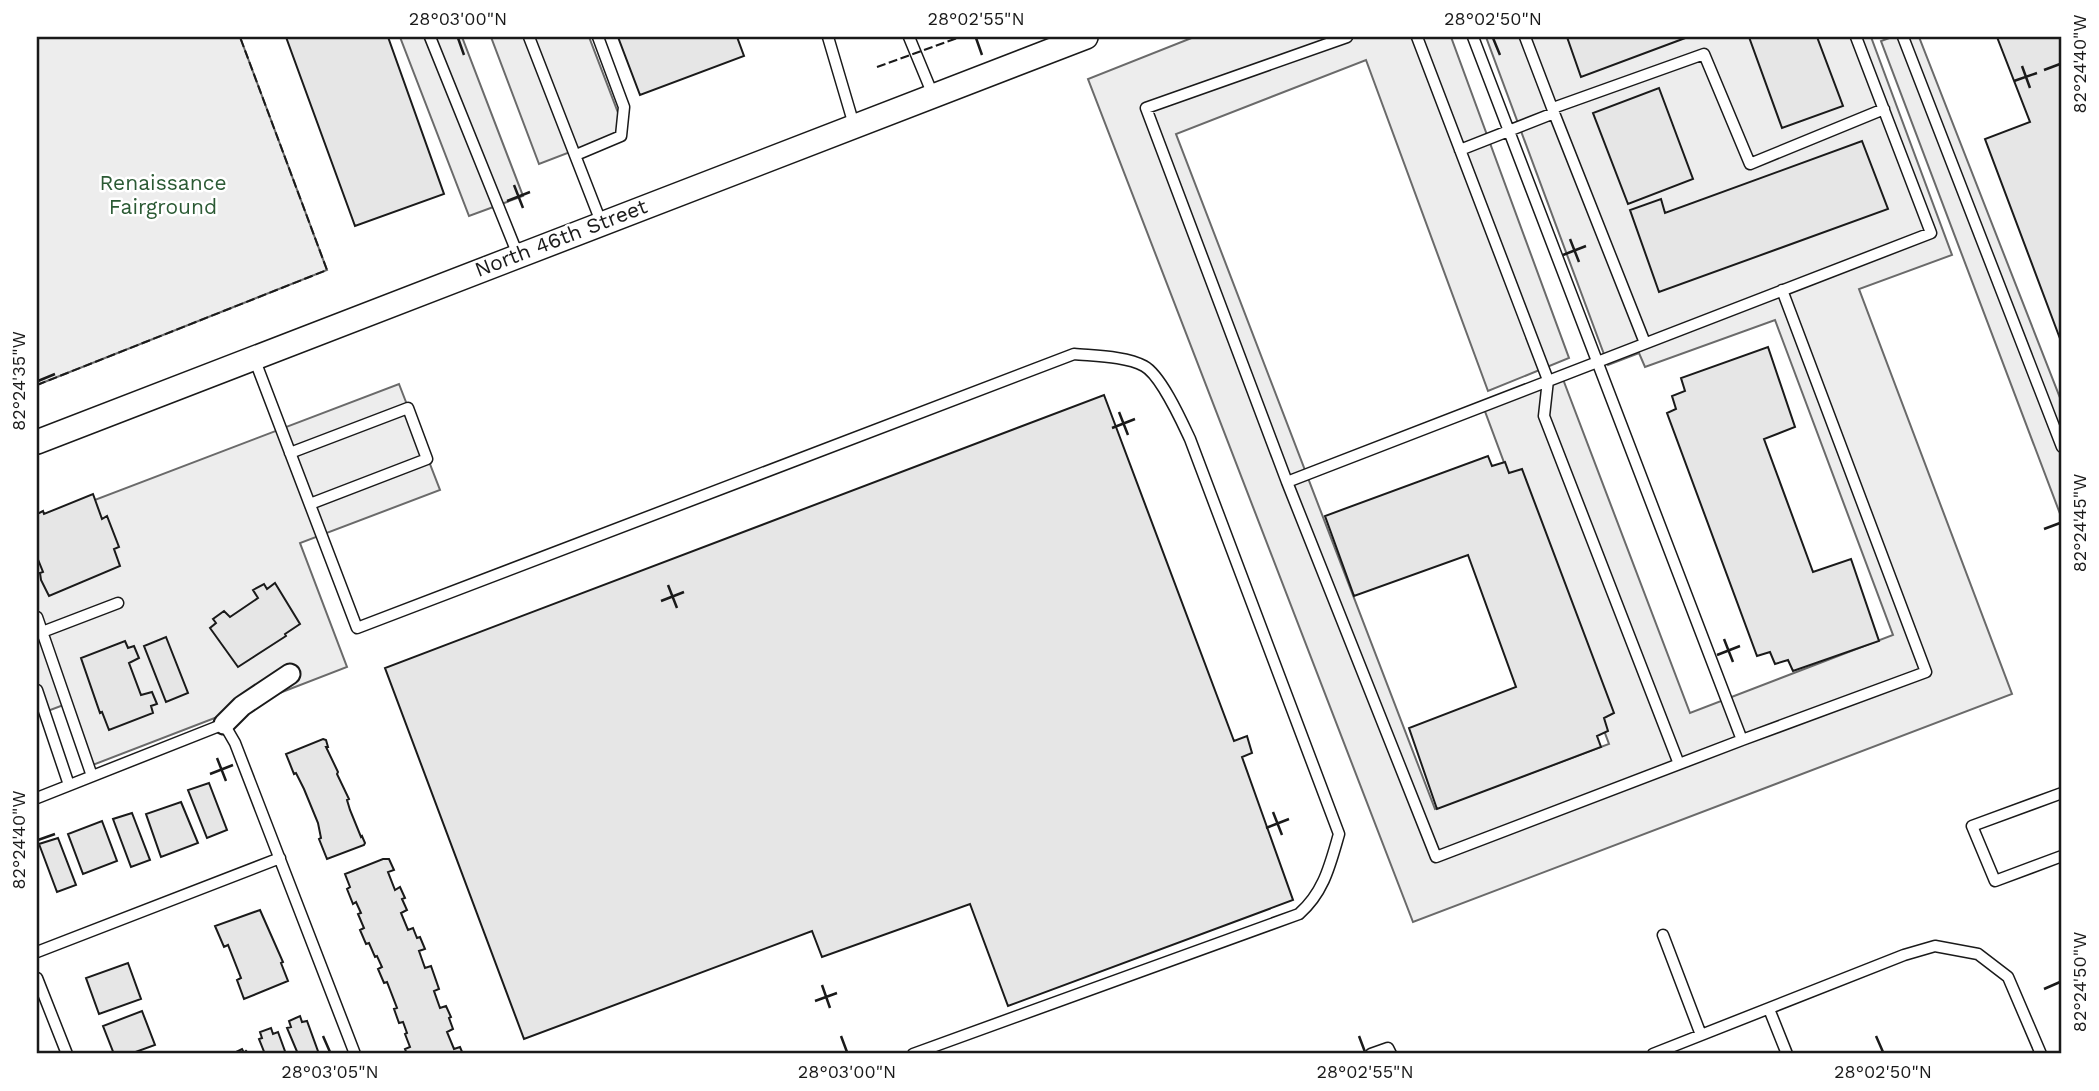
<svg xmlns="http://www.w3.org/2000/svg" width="2099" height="1091" font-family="'Work Sans',sans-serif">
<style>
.built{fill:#ededed;stroke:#6a6a6a;stroke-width:2}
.building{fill:#e6e6e6;stroke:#1a1a1a;stroke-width:2}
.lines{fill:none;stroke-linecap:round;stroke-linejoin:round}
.service-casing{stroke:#1a1a1a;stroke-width:13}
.minor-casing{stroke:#1a1a1a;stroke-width:23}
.tertiary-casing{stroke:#1a1a1a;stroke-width:26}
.service{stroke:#fff;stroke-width:10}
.minor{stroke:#fff;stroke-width:19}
.tertiary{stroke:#fff;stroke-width:23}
.fence{stroke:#1a1a1a;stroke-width:2;stroke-dasharray:9 3.5;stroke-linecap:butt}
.ticks{fill:none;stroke:#1a1a1a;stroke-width:2.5}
.labels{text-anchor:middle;stroke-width:5;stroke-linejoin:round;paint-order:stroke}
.park-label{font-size:21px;fill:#2b5a34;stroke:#fff}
.street-label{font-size:21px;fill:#1a1a1a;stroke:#fff}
.neatline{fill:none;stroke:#1a1a1a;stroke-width:2.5}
.ticks-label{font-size:18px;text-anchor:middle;fill:#1a1a1a}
</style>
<rect width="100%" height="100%" fill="#fff"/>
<path class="built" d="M37,37H240L327,270L37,385Z
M400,37H462L523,196L469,216Z
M491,37H589L625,131L539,164Z
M1194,37H1451L1569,358L1488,391L1366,60L1176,134L1435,809L1609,744L1483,406L1561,374L1690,713L1893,635L1775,320L1645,367L1639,353L1608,365L1486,37H1871L1952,255L1859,289L2012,694L1413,922L1088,79Z
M1892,37H1919L2062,403V519L1881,41Z
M399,384L440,490L300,543L347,667L90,766L66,704L37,715V522Z"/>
<path class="building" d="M286,37H388L444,194L355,226Z
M618,37H737L744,56L640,95Z
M1567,37H1688L1581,77Z
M1749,37H1817L1843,106L1782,128Z
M1997,37H2062V344L1985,139L2030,122Z
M1659,88L1693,179L1628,204L1593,113Z
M1862,141L1888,209L1659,292L1630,210L1661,199L1665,213Z
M1768,347L1795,427L1764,439L1813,572L1851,559L1879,641L1793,671L1788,660L1775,664L1770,652L1757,656L1667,413L1676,409L1672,396L1685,391L1681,378Z
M1104,395L1234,741L1247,736L1252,753L1242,757L1293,900L1008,1006L970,904L822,957L812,931L524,1039L385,668Z
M1488,456L1492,466L1505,462L1509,473L1522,469L1614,713L1604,718L1608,731L1597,736L1601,747L1437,809L1409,728L1516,687L1468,555L1354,596L1325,516Z
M93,494L102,519L107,516L119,547L114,549L120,566L49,596L41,580L40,573L43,572L37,557V514L43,511L44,514Z
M275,583L300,624L285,634L286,636L238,667L210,628L216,623L213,619L224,611L230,617L258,598L253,590L264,584L267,589Z
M166,637L188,693L166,702L144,646Z
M125,641L128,648L134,646L139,658L129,663L141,695L152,692L157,704L151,706L153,713L109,730L102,712L100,713L81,658Z
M323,739L326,740L328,747H326L338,772L337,774L349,799L347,800L350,810L361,837L362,836L365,843L364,845L327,859L319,839L321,838L318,823L304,789L296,773L294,774L286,754Z
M209,783L227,830L207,838L188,790Z
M181,802L198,843L161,857L146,814Z
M132,813L150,860L131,867L113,819Z
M102,821L117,861L83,874L68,834Z
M58,838L76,885L57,892L39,844Z
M383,859H389L394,870L388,872L395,890L400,887L405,898L402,899L407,910L401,913L408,930L413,928L417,938L420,937L425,949L419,951L425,968L431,966L439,989L434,991L440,1008L446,1006L451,1017L449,1018L453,1029L447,1032L454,1049L460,1047L463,1054H407L405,1049L410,1047L405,1034L407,1033L403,1022L399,1023L394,1009L397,1008L387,982L384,983L378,969L382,967L377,956L375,957L369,943L366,944L360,930L364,928L358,914L361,913L356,902L353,904L347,889L350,887L345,874Z
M260,910L283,962L281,963L288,981L244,999L237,980L241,978L228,945L224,947L215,926Z
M128,963L141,999L99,1014L86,978Z
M142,1011L155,1045L130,1054H114L103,1026Z
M300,1016L302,1022L307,1021L319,1054H298L287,1028L291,1027L289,1021Z
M271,1028L273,1034L278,1032L286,1054H265L259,1039L262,1038L260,1032Z
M242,1049L244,1053L246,1051L249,1054H232Z"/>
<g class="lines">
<defs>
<path id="service" d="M430,37L518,255
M529,37L601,222
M828,37L854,125
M909,37L933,95
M1347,37L1146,108L1287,482L1931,233L1856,37
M1417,37L1548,380L1544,416L1679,764
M1473,37L1742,740L1926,672L1782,290
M1903,37L2062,447
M1553,108L1704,54L1750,164L1884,109
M1554,113L1645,343
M1460,150L1554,113L1525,37
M576,155L621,136L624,107L598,37
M254,358L357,628L1074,354C1094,356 1126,356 1144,366C1161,375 1182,422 1190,439L1339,834C1330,865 1324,892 1299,914L913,1054
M290,453L408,408L427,459L310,504
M1287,482L1436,857L1742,740
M37,617L92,776
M37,634L118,603
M37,690L69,785
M2062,793L1972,826L1995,881L2062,856
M37,798L224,724L235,743L355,1054
M1663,935L1701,1035
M37,952L280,858
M37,978L67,1054
M1769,1009L1787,1054
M1371,1054L1388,1048L1391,1054
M1653,1054L1904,955L1935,946L1978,954L2008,977L2041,1054"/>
<path id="minor" d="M224,724L242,706L290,674"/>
<path id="tertiary" d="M37,442L1086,37"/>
</defs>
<use href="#service" class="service-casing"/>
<use href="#minor" class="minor-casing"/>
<use href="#tertiary" class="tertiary-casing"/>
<use href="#service" class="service"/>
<use href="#minor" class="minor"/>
<use href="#tertiary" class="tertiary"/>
<path class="fence" d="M877,67L960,37
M37,385L327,270L240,37"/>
</g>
<path class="ticks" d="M458,38L464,55M976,38L982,55M1493,38L1500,55M2022,66L2030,88M2044,70L2060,64M2014,81L2037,73M514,185L523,208M507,201L530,192M1570,239L1579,262M1563,255L1586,246M38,381L55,374M1119,412L1128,435M1112,428L1135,419M2044,529L2060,523M668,585L677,608M661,601L684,592M1724,639L1733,662M1717,655L1740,646M217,758L226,781M210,774L233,765M1273,812L1282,835M1266,828L1289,819M38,840L55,834M822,985L830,1008M2044,989L2060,982M815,1001L837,993M323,1036L330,1052M841,1036L847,1052M1359,1036L1365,1052M1876,1036L1883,1052"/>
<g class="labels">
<g class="park-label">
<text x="163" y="190">Renaissance<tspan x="163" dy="24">Fairground</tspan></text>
</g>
<g class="street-label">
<text transform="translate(561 238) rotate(-21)" y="7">North 46th Street</text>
</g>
</g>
<rect width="2099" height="1091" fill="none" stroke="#ffffff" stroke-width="77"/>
<rect x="38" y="38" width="2022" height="1014" class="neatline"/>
<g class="ticks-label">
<text x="458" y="25">28°03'00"N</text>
<text x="976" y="25">28°02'55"N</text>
<text x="1493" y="25">28°02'50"N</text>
<text transform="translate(2080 64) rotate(-90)" y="6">82°24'40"W</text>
<text transform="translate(19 381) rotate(-90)" y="6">82°24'35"W</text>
<text transform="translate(2080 523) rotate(-90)" y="6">82°24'45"W</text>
<text transform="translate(19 840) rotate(-90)" y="6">82°24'40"W</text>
<text transform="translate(2080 982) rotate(-90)" y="6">82°24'50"W</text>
<text x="330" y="1078">28°03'05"N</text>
<text x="847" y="1078">28°03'00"N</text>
<text x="1365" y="1078">28°02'55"N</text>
<text x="1883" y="1078">28°02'50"N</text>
</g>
</svg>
